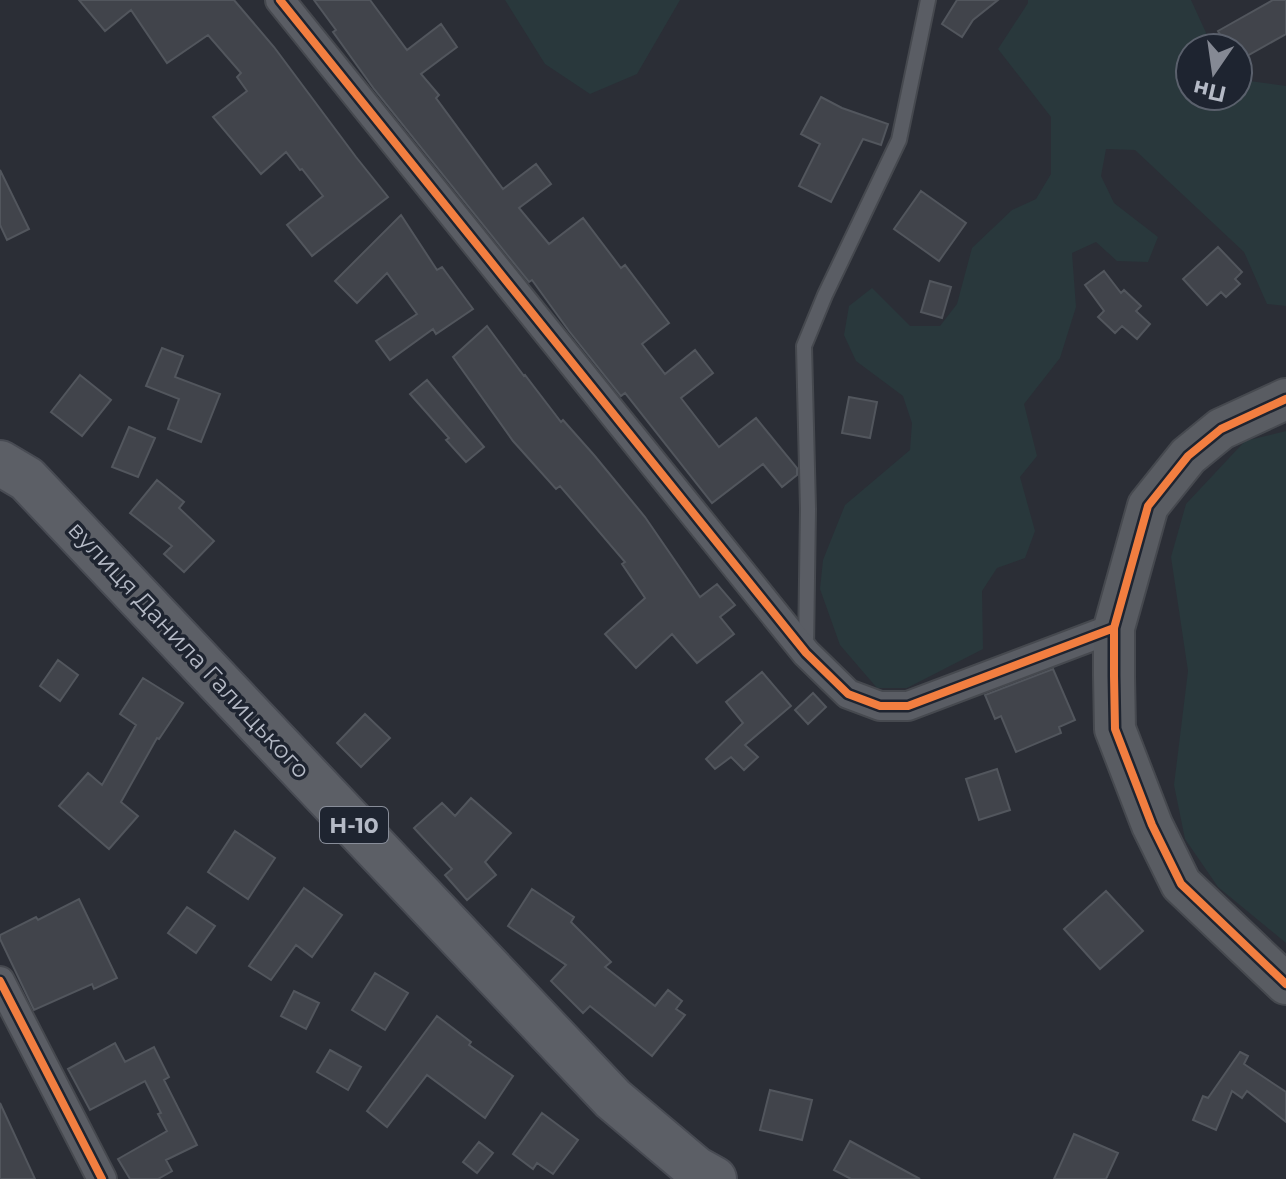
<svg xmlns="http://www.w3.org/2000/svg" width="1286" height="1179" font-family="Montserrat,sans-serif">
<style>
.green{fill:#29383c}
.building{fill:#41444b;stroke:#52565d;stroke-width:2}
.lines{fill:none;stroke-linecap:round;stroke-linejoin:round}
.lane-casing{stroke:#46494f;stroke-width:18}
.street-casing{stroke:#46494f;stroke-width:32}
.secondary-casing{stroke:#46494f;stroke-width:44}
.primary-casing{stroke:#484b53;stroke-width:48}
.lane{stroke:#5a5d64;stroke-width:14}
.street{stroke:#5a5d64;stroke-width:28}
.secondary{stroke:#595c62;stroke-width:40}
.primary{stroke:#5c5f66;stroke-width:44}
.cycleway-casing{stroke:#1e2430;stroke-width:13}
.cycleway{stroke:#f27e40;stroke-width:8}
.labels{text-anchor:middle;stroke-width:7;stroke-linejoin:round;paint-order:stroke}
.shield{fill:#1e2430;stroke:#888d99;stroke-width:2}
.shield-label{font-size:22px;font-weight:bold;fill:#b5bac6}
.street-label{font-size:24px;fill:#b5bac6;stroke:#1e2430}
</style>
<rect width="100%" height="100%" fill="#2b2e36"/>
<path class="green" d="M505,0H680L637,74L590,94L545,64Z
M1028,0H1191L1213,48H1190V96H1238V77L1242,80L1286,86V306L1267,304L1244,252L1135,150L1106,149L1101,176L1114,203L1158,237L1148,262L1117,261L1096,242L1072,253L1076,307L1060,358L1024,404L1037,456L1020,477L1035,531L1025,558L997,568L982,591L983,649L907,688H877L840,645L820,589L823,560L845,505L910,450L912,423L903,396L856,361L844,335L849,306L872,288L910,326H940L957,304L972,248L1012,210L1036,199L1051,174V117L998,49L1028,3Z
M1286,431V943L1218,887L1185,839L1174,785L1188,671L1171,557L1186,504L1245,441Z"/>
<path class="building" d="M79,0H234L274,47L356,157L388,197L312,256L287,225L323,196L302,169L300,170L286,152L261,174L213,117L247,91L237,77L241,73L208,35L167,63L131,10L105,31Z
M314,0H370L407,50L441,24L457,47L421,74L439,95L436,98L503,189L536,164L551,184L519,208L549,244L583,218L621,268L625,265L669,323L642,344L665,374L695,350L713,373L681,398L719,447L756,418L797,468V475L782,487L763,464L712,503L625,393L621,396L569,331L532,280L529,282L374,89L333,32L336,30Z
M957,0H998L973,20L962,37L942,24Z
M1273,0H1286V34L1238,61V48H1228L1218,31Z
M821,97L842,108L888,124L881,145L863,139L831,202L799,186L820,144L801,134Z
M0,170L29,229L7,240L0,225Z
M921,191L966,223L939,261L894,229Z
M401,215L437,270L442,267L473,309L436,334L433,329L390,360L376,341L417,314L387,273L357,303L335,281Z
M1218,247L1242,272L1235,279L1240,284L1226,297L1221,292L1207,305L1183,279Z
M1104,271L1121,293L1124,290L1141,306L1136,311L1150,324L1137,339L1122,326L1115,333L1098,317L1104,311L1085,285Z
M930,281L951,287L942,318L921,312Z
M487,326L524,376L525,375L561,422L563,420L594,455L645,517L700,597L717,584L735,605L720,617L734,634L697,663L672,634L636,668L605,634L645,598L622,564L625,562L560,486L556,489L513,441L453,357Z
M162,348L183,356L175,377L220,394L201,442L168,429L179,399L146,386Z
M80,375L111,400L82,436L51,412Z
M427,380L484,447L466,462L446,440L449,438L410,394Z
M849,397L877,402L870,438L842,433Z
M129,427L155,438L138,477L112,467Z
M157,480L184,502L179,508L214,541L184,572L164,554L172,546L130,513Z
M58,660L78,675L60,701L40,686Z
M1053,669L1075,720L1059,727L1061,733L1016,752L1001,716L995,719L985,695Z
M762,672L791,706L745,745L758,757L744,770L731,757L715,769L706,759L743,723L726,702Z
M143,678L183,703L159,739L157,738L121,802L138,816L109,849L59,806L88,773L102,785L136,725L120,714Z
M813,693L826,707L808,724L795,710Z
M365,714L390,738L361,767L337,743Z
M997,769L1010,810L979,820L966,779Z
M471,798L511,833L485,862L496,875L467,900L445,875L452,869L414,828L442,803L455,816Z
M235,831L275,858L248,899L208,872Z
M304,888L342,915L312,957L296,945L271,980L249,966Z
M532,889L574,917L571,922L611,962L605,967L655,1006L668,990L682,1001L676,1009L685,1015L652,1056L590,1006L583,1013L551,981L566,965L508,926Z
M1106,891L1143,931L1100,969L1064,929Z
M79,899L117,978L94,989L92,984L34,1010L0,939V935L36,917L38,920Z
M187,907L215,926L196,953L168,933Z
M375,973L408,993L385,1030L352,1010Z
M294,991L319,1003L306,1029L281,1016Z
M437,1016L471,1042L469,1045L513,1076L485,1118L427,1075L387,1127L367,1111Z
M115,1043L125,1062L154,1047L169,1077L164,1080L197,1145L166,1160L172,1171L158,1179H130L118,1159L167,1131L158,1114L161,1113L145,1081L90,1110L68,1069Z
M330,1050L361,1067L348,1090L317,1072Z
M1240,1052L1248,1056L1244,1064L1286,1092V1122L1247,1091L1242,1098L1232,1091L1216,1130L1193,1120L1203,1096L1208,1098Z
M770,1090L812,1100L802,1140L760,1130Z
M0,1103L35,1179H0Z
M542,1113L578,1140L553,1174L537,1163L533,1169L513,1154Z
M1074,1134L1118,1153L1106,1179H1054Z
M850,1141L920,1179H851L834,1170Z
M479,1142L493,1153L477,1173L463,1162Z"/>
<g class="lines">
<defs>
<path id="lane" d="M806,649L808,509L804,346L825,295L899,140L928,0"/>
<path id="street" d="M280,0L806,653L848,694L880,706H908L1114,628
M0,981L102,1179"/>
<path id="secondary" d="M1286,399L1221,429L1188,456L1148,506L1114,628V676L1115,729L1152,825L1181,884L1286,984"/>
<path id="primary" d="M0,463L27,479L613,1099L696,1169L714,1179"/>
</defs>
<use href="#lane" class="lane-casing"/>
<use href="#street" class="street-casing"/>
<use href="#secondary" class="secondary-casing"/>
<use href="#primary" class="primary-casing"/>
<use href="#lane" class="lane"/>
<use href="#street" class="street"/>
<use href="#secondary" class="secondary"/>
<use href="#primary" class="primary"/>
<defs>
<path id="cycleway" d="M280,0L806,653L848,694L880,706H908L1114,628
M1286,399L1221,429L1188,456L1148,506L1114,628V676L1115,729L1152,825L1181,884L1286,984
M0,981L102,1179"/>
</defs>
<use href="#cycleway" class="cycleway-casing"/>
<use href="#cycleway" class="cycleway"/>
</g>
<g class="labels">
<rect class="shield" x="320" y="807" width="68" height="36" rx="6"/>
<g class="shield-label">
<text x="354" y="833">Н-10</text>
</g>
<g class="street-label">
<text transform="translate(189 650) rotate(47)" y="8">вулиця Данила Галицького</text>
</g>
</g>
<g transform="translate(1214 72) rotate(193)"><circle r="38" fill="#1e2430" stroke="#5a606c" stroke-width="2"/>
<path d="M0-6L14 30L0 20L-14 30Z" fill="#858994"/>
<text y="-12" font-size="22" font-weight="bold" text-anchor="middle" fill="#b5bac6">Пн</text>
</g>
</svg>
